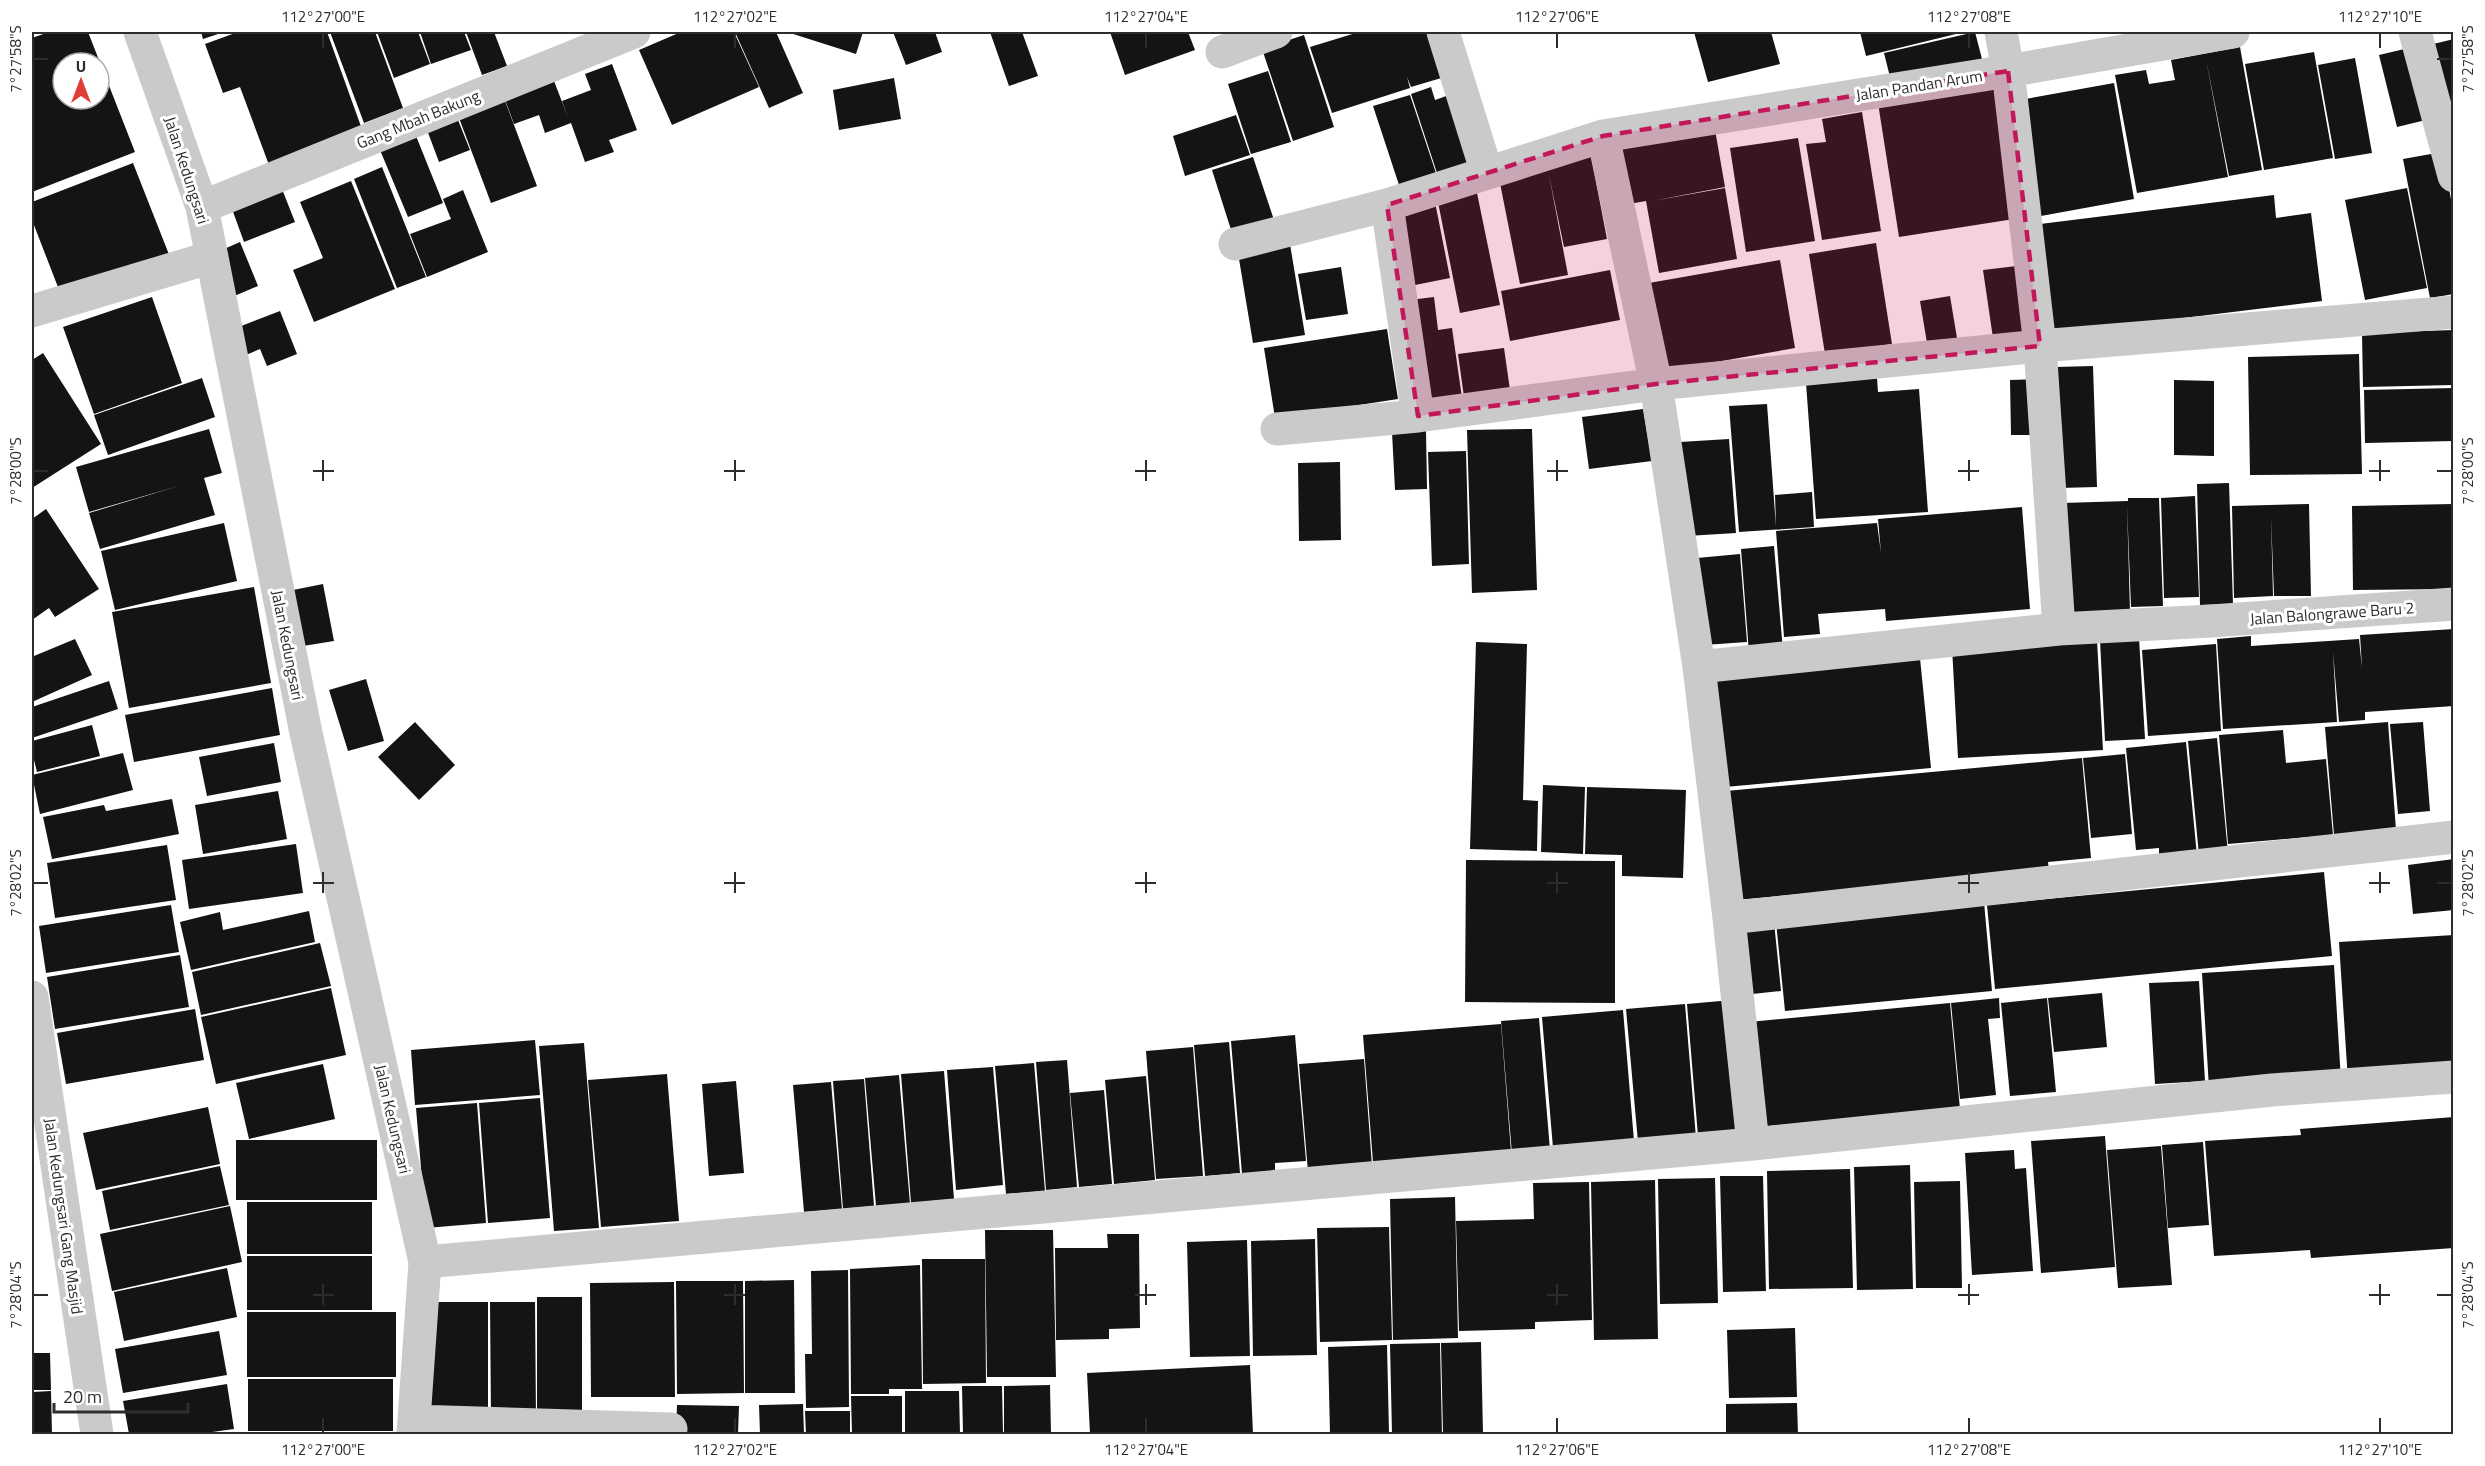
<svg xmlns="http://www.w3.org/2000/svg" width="2485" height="1466" font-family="'Titillium Web',sans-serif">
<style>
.building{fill:#141414;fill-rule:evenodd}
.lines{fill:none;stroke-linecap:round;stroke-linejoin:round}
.minor{stroke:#cacaca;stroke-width:33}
.marked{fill:#c2185b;fill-opacity:0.2;stroke:#c2185b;stroke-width:4.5;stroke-dasharray:12 8;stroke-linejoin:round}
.ticks{fill:none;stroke:#2d2d2d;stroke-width:2}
.labels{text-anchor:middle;stroke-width:6;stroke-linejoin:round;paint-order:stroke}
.street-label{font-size:16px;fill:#2d2d2d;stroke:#fff}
.neatline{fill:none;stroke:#2d2d2d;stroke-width:2}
.ticks-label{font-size:15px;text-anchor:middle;fill:#2d2d2d}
</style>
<rect width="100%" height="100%" fill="#fff"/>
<path class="building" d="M49,32H88L135,152L32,192V38ZM63,63H99V99H63Z
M201,32H224L203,39Z
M238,32H327L363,132L269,165L240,87L223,93L205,44Z
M330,32H375L403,108L364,123Z
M377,32H418L430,64L394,78Z
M420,32H464L471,50L431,64Z
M466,32H494L507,66L482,75Z
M681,32H734L759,87L672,125L639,50Z
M735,32H776L803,93L769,108Z
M787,32H863L856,54Z
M893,32H935L942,52L906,65Z
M990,32H1022L1038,76L1009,86Z
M1110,32H1188L1195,50L1125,75Z
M1359,32H1433L1448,76L1411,87L1407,77L1410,88L1332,113L1310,47Z
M1694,32H1771L1780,64L1708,82Z
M1860,32H1964L1866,56Z
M1975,32L1982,59L1891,81L1884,53Z
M1304,35L1334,127L1293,141L1262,49Z
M2454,39V140L2429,45Z
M2240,47L2262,170L2229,176L2206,59L2228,177L2137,193L2115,75L2146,70L2149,84L2175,80L2171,60Z
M2413,47L2430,119L2397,127L2379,55Z
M2314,52L2333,158L2264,170L2245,64Z
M2355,58L2372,153L2335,159L2318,65Z
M612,64L637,130L609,140L614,152L585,162L571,123L545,133L539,115L514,124L501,89L554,81L569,120L562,101L591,90L585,74Z
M1268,71L1291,142L1251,154L1228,84Z
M894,78L901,119L839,130L833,90Z
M2114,83L2134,199L2041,216L2020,100Z
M1993,84L2014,219L1899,237L1878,103Z
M1431,87L1435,100L1449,95L1472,162L1437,173L1411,94Z
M502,93L537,186L491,203L456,110Z
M1410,95L1438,179L1401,191L1373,106Z
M454,110L470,150L439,162L424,122Z
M1862,112L1881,231L1822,240L1806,144L1826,142L1822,119Z
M1236,115L1250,155L1185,176L1173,136Z
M1714,124L1725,187L1652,201L1725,188L1737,259L1659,273L1646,201L1629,204L1619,142Z
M416,136L443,203L408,217L380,150Z
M1798,138L1815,241L1746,252L1730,148Z
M2442,152L2454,215V294L2430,298L2403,159Z
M1591,156L1607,239L1564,247L1549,175L1568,275L1520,284L1498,173Z
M1253,157L1275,223L1233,236L1212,170Z
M133,163L170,257L63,300L32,220V202Z
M382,167L426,277L397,288L354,179Z
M351,181L395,289L314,322L293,270L323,258L300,202Z
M2407,188L2427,288L2365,300L2345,200Z
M282,189L295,222L244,242L232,209Z
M463,190L488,252L427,277L410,234L451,219L443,199Z
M1477,193L1500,305L1460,313L1438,202Z
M2274,195L2276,218L2311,213L2322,301L2044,335L2031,225Z
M1435,202L1450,278L1415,285L1400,209Z
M1289,238L1305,335L1253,343L1237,247Z
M240,242L258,286L232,297L215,253Z
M1876,243L1892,344L1825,354L1809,254Z
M1780,260L1795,348L1665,371L1649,283Z
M2025,265L2034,332L1993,338L1983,270Z
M1341,267L1348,314L1306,320L1298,274Z
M1610,270L1620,320L1510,341L1501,291Z
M1950,296L1957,338L1927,343L1920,301Z
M152,297L182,383L94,414L63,327Z
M1434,297L1438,330L1452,328L1463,405L1426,410L1410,300Z
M280,311L297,354L267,366L260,349L246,355L236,328Z
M1387,329L1398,399L1275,418L1264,348Z
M2454,330V385L2363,387L2362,333Z
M1504,348L1511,397L1465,404L1458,354Z
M43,353L101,444L32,488V360Z
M2359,354L2362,474L2250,475L2248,357Z
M2093,366L2097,487L2059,488L2055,367Z
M202,378L215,417L108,455L94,415Z
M1877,378L1878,392L1919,389L1928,512L1816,519L1806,383Z
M2041,379L2043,435H2011L2010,380Z
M2174,380L2214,381V456L2174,455Z
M2454,388V441L2365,443L2364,390Z
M1767,404L1776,527L1775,495L1812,492L1814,527L1739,532L1729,406Z
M1643,409L1652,461L1589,469L1582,417Z
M209,429L222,473L204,478L215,515L100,549L89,513L182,485L89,512L76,467Z
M1532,429L1537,590L1472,593L1467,430Z
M1426,431L1427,489L1395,490L1392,432Z
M1729,439L1736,533L1687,536L1680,442Z
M1466,451L1469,564L1432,566L1428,452Z
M1340,462L1341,540L1299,541L1298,463Z
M2229,483L2233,604L2200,605L2197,484Z
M2195,496L2199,597L2164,598L2161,498Z
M2128,498H2159L2163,606L2131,607L2127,505L2130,611L2065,613L2062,503L2128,501Z
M2309,504L2311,596H2274L2271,516L2273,596L2234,598L2232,506Z
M2453,504L2454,589L2353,590L2352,506Z
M2022,507L2030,609L1886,621L1885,609L1818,614L1820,634L1784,637L1776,531L1877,523L1881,553L1878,519Z
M46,509L99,589L55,617L49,608L32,620V519Z
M224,523L237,581L115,610L101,551Z
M1774,546L1783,651L1749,653L1741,549Z
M1740,554L1747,642L1704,645L1697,558Z
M323,584L334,641L303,646L293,590Z
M254,587L271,683L129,708L112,612Z
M2454,629V706L2365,712V720L2339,722L2333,652L2337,722L2223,729L2217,639L2251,636V646L2359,639L2362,668L2360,635Z
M2139,638L2145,739L2105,741L2100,640Z
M75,639L92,675L32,702V651L34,656Z
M2097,640L2103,750L1958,758L1952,647Z
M1476,642L1527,644L1523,800L1538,801L1537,851L1470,849Z
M2216,644L2221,731L2148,736L2142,650Z
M1920,658L1931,768L1725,787L1715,677Z
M366,679L384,741L348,751L329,690Z
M109,681L118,709L32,738V707Z
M272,688L280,735L134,762L125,715Z
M415,722L455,765L419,800L378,757Z
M2388,722L2396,830L2334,835L2325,727Z
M2423,722L2430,811L2398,814L2390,724Z
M92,725L100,756L37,772L32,752V741Z
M2283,730L2286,763L2326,759L2333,835L2228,844L2219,735Z
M2217,738L2228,853L2199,855L2188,741Z
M2186,742L2197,856L2159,860V848L2136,850L2126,748Z
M274,743L281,782L207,796L199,757Z
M123,753L133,790L40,814L32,775Z
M2125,754L2132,834L2091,838L2083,758Z
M2082,758L2091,858L2048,862L2049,871L1736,900L1726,791Z
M1543,785L1585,787L1583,854L1541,852Z
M1587,787L1686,790L1683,878L1622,876V855L1585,854Z
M278,791L287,839L203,854L195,805Z
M172,799L179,834L52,859L43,817L104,805L106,811Z
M296,844L303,893L189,909L182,860Z
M167,845L176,900L55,918L47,863Z
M2454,859V910L2413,914L2408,865Z
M1466,860L1615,861V1003L1465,1002Z
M2324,872L2332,956L1995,989L1987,905Z
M1984,902L1992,991L1785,1011L1776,922Z
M171,905L179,952L46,973L39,926Z
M309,911L315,942L191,970L180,922L220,912L223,930Z
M1774,922L1781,991L1743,995L1736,926Z
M2454,935V1074L2348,1081L2339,942Z
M320,943L331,986L201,1015L192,972Z
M180,955L189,1007L55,1029L47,977Z
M2334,965L2341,1081L2209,1088L2202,973Z
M2199,981L2205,1081L2155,1084L2149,983Z
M331,988L346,1055L216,1084L201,1017Z
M2102,993L2107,1047L2054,1052L2048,998Z
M1999,998L2000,1018L1988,1019L1996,1095L1960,1099L1951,1003Z
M2047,998L2056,1092L2010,1096L2001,1003Z
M1732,1000L1743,1133L1698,1136L1687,1004Z
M1950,1003L1960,1109L1758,1127L1749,1022Z
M1685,1004L1696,1138L1638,1142L1626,1009Z
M195,1009L204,1060L66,1084L57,1033Z
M1623,1010L1634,1141L1553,1148L1542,1017Z
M1539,1018L1550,1150L1512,1154L1501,1021Z
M1501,1024L1511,1151L1373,1162L1363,1035Z
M1295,1035L1306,1161L1275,1163V1171L1242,1174L1231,1041Z
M535,1040L540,1095L415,1105L411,1050Z
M1229,1042L1240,1173L1205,1176L1194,1045Z
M584,1043L599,1228L554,1231L539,1046Z
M1193,1047L1203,1176L1156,1179L1146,1051Z
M1364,1059L1372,1166L1308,1172L1299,1064Z
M1067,1060L1077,1187L1046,1190L1036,1062Z
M1034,1063L1045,1191L1006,1194L995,1066Z
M323,1064L335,1119L249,1139L236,1083Z
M993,1067L1003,1185L956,1190L947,1070Z
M944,1071L954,1199L911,1203L901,1074Z
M667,1074L679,1221L601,1227L588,1080Z
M899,1075L910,1204L876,1206L865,1078Z
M1146,1076L1155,1180L1114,1184L1105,1080Z
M864,1079L874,1206L843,1209L833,1081Z
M736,1081L744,1173L709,1176L702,1084Z
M831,1082L842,1209L804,1212L793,1085Z
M1104,1090L1112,1184L1079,1187L1070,1093Z
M540,1098L550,1218L488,1223L479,1103Z
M477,1103L486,1223L426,1228L416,1108Z
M208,1107L220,1164L96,1190L83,1133Z
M2454,1117V1248L2311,1258L2310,1250L2214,1256L2205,1141L2301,1135L2300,1129Z
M2105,1136L2115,1267L2041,1273L2031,1141Z
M236,1140H377V1200H236Z
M2203,1142L2209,1225L2168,1228L2162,1145Z
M2161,1146L2172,1285L2118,1288L2107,1150Z
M2014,1150L2015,1169L2026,1168L2033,1271L1972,1275L1965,1153Z
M1910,1165L1913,1289L1857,1290L1854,1167Z
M220,1166L229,1205L110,1230L102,1191Z
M1850,1169L1853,1288L1769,1289L1767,1171Z
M1720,1176H1763L1766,1291L1723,1292Z
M1715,1178L1718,1303L1660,1304L1658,1179Z
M1655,1180L1658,1339L1594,1340L1591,1182Z
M1960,1181L1962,1288H1916L1914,1182Z
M1589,1182L1592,1320L1535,1322V1329L1459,1331L1456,1221L1534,1219L1533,1183Z
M1455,1197L1458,1338L1393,1340L1390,1199Z
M247,1202H372V1254H247Z
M230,1206L242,1262L112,1291L100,1234Z
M1389,1227L1392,1340L1320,1342L1317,1228Z
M985,1230H1053L1056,1377H987Z
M1107,1234H1139L1140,1328L1109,1329V1339L1056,1340L1055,1248H1108Z
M1315,1239L1317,1355L1253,1356L1251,1241Z
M1247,1240L1250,1356L1190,1357L1187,1242Z
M247,1256H372V1310H247Z
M922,1259H985L986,1383L923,1384Z
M920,1265L922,1389H889V1394H851L850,1269Z
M227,1268L237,1317L124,1341L114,1292Z
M848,1270L849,1407L806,1408L805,1354H812L811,1271Z
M794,1280L795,1393H745V1281Z
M676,1281H743L744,1393L677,1394Z
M674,1282L675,1397H591L590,1283Z
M537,1297H582V1418H537Z
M430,1302H488V1418H430Z
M490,1302H535L536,1418H491Z
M247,1312H396V1377H247Z
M1795,1328L1797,1397L1729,1398L1727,1330Z
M219,1331L227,1375L123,1393L115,1349Z
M1481,1342L1483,1434H1443L1441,1343Z
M1440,1343L1442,1434H1392L1390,1344Z
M1387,1345L1389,1433L1330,1434L1328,1347Z
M32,1353H50L51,1390H32Z
M1250,1365L1253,1434H1090L1087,1373Z
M248,1379H393V1431H248Z
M227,1384L234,1429L198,1434H129L123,1401Z
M1050,1385L1051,1434H1004V1386Z
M962,1386H1002L1003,1434H963Z
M51,1391L52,1434H32V1392Z
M905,1391H959L960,1434H905Z
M851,1396H902V1434H852Z
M1797,1403L1798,1434H1726V1404Z
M803,1404L804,1434H760L759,1405Z
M677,1405L739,1406L738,1434H676Z
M805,1411H850V1434H806Z"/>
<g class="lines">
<path class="minor" d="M140,32L202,207L306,733L425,1262L413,1434
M1443,32L1487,173
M2001,32L2008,71L2040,346L2059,629
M2415,32L2454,176
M1222,52L1276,32
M1603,136L1656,384L1699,667L1729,918L2454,837
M1387,205L1418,416
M202,207L634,32
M1235,244L1387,205L1603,136L2008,71L2233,32
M32,311L212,257
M1277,429L1418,416L1656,384L2040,346L2454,312
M1699,667L2059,629L2211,621L2454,604
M1729,918L1753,1144
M32,997L97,1434
M425,1262L1753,1144L2272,1090L2454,1077
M414,1421L671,1429L670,1434"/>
</g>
<path class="marked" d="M2008,71L2040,346L1656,384L1418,416L1387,205L1603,136Z"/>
<path class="ticks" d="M323,33V48M735,33V48M1146,33V48M1557,33V48M1969,33V48M2380,33V48M33,59H48M2437,59H2452M323,460V481M735,460V481M1146,460V481M1557,460V481M1969,460V481M2380,460V481M33,471H48M313,471H334M724,471H745M1135,471H1156M1547,471H1568M1958,471H1979M2369,471H2390M2437,471H2452M323,872V893M735,872V893M1146,872V893M1557,872V893M1969,872V893M2380,872V893M33,883H48M313,883H334M724,883H745M1135,883H1156M1547,883H1568M1958,883H1979M2369,883H2390M2437,883H2452M323,1284V1305M735,1284V1305M1146,1284V1305M1557,1284V1305M1969,1284V1305M2380,1284V1305M33,1295H48M313,1295H334M724,1295H745M1135,1295H1156M1547,1295H1568M1958,1295H1979M2369,1295H2390M2437,1295H2452M323,1418V1433M735,1418V1433M1146,1418V1433M1557,1418V1433M1969,1418V1433M2380,1418V1433"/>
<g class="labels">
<g class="street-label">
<text transform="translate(1919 85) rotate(-9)" y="6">Jalan Pandan Arum</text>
<text transform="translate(418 119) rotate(-22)" y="6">Gang Mbah Bakung</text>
<text transform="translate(187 170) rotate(72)" y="6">Jalan Kedungsari</text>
<text transform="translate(2332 613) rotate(-4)" y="6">Jalan Balongrawe Baru 2</text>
<text transform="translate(288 645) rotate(79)" y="6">Jalan Kedungsari</text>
<text transform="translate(393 1119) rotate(77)" y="6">Jalan Kedungsari</text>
<text transform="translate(64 1216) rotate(82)" y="6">Jalan Kedungsari Gang Masjid</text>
</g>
</g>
<rect width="2485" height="1466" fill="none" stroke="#ffffff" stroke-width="66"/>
<g transform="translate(81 81)"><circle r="28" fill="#ffffff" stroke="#ababab" stroke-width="1.5"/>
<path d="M0-4.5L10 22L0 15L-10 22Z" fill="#de3e36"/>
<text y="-9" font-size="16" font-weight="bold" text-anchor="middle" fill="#2d2d2d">U</text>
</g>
<path d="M54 1403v9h134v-9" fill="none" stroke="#2d2d2d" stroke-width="3"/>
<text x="63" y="1403" font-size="18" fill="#2d2d2d" stroke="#ffffff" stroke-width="4.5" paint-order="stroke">20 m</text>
<rect x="33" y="33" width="2419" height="1400" class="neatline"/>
<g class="ticks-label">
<text x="323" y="22">112°27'00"E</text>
<text x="735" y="22">112°27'02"E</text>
<text x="1146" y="22">112°27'04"E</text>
<text x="1557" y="22">112°27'06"E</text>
<text x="1969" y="22">112°27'08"E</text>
<text x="2380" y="22">112°27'10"E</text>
<text transform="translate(16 59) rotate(-90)" y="5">7°27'58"S</text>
<text transform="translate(2468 59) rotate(-90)" y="5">7°27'58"S</text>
<text transform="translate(16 471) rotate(-90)" y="5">7°28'00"S</text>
<text transform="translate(2468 471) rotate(-90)" y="5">7°28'00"S</text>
<text transform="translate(16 883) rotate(-90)" y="5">7°28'02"S</text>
<text transform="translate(2468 883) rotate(-90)" y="5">7°28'02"S</text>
<text transform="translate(16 1295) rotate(-90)" y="5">7°28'04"S</text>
<text transform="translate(2468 1295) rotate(-90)" y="5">7°28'04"S</text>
<text x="323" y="1455">112°27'00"E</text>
<text x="735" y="1455">112°27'02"E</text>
<text x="1146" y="1455">112°27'04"E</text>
<text x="1557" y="1455">112°27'06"E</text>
<text x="1969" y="1455">112°27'08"E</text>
<text x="2380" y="1455">112°27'10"E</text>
</g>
</svg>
